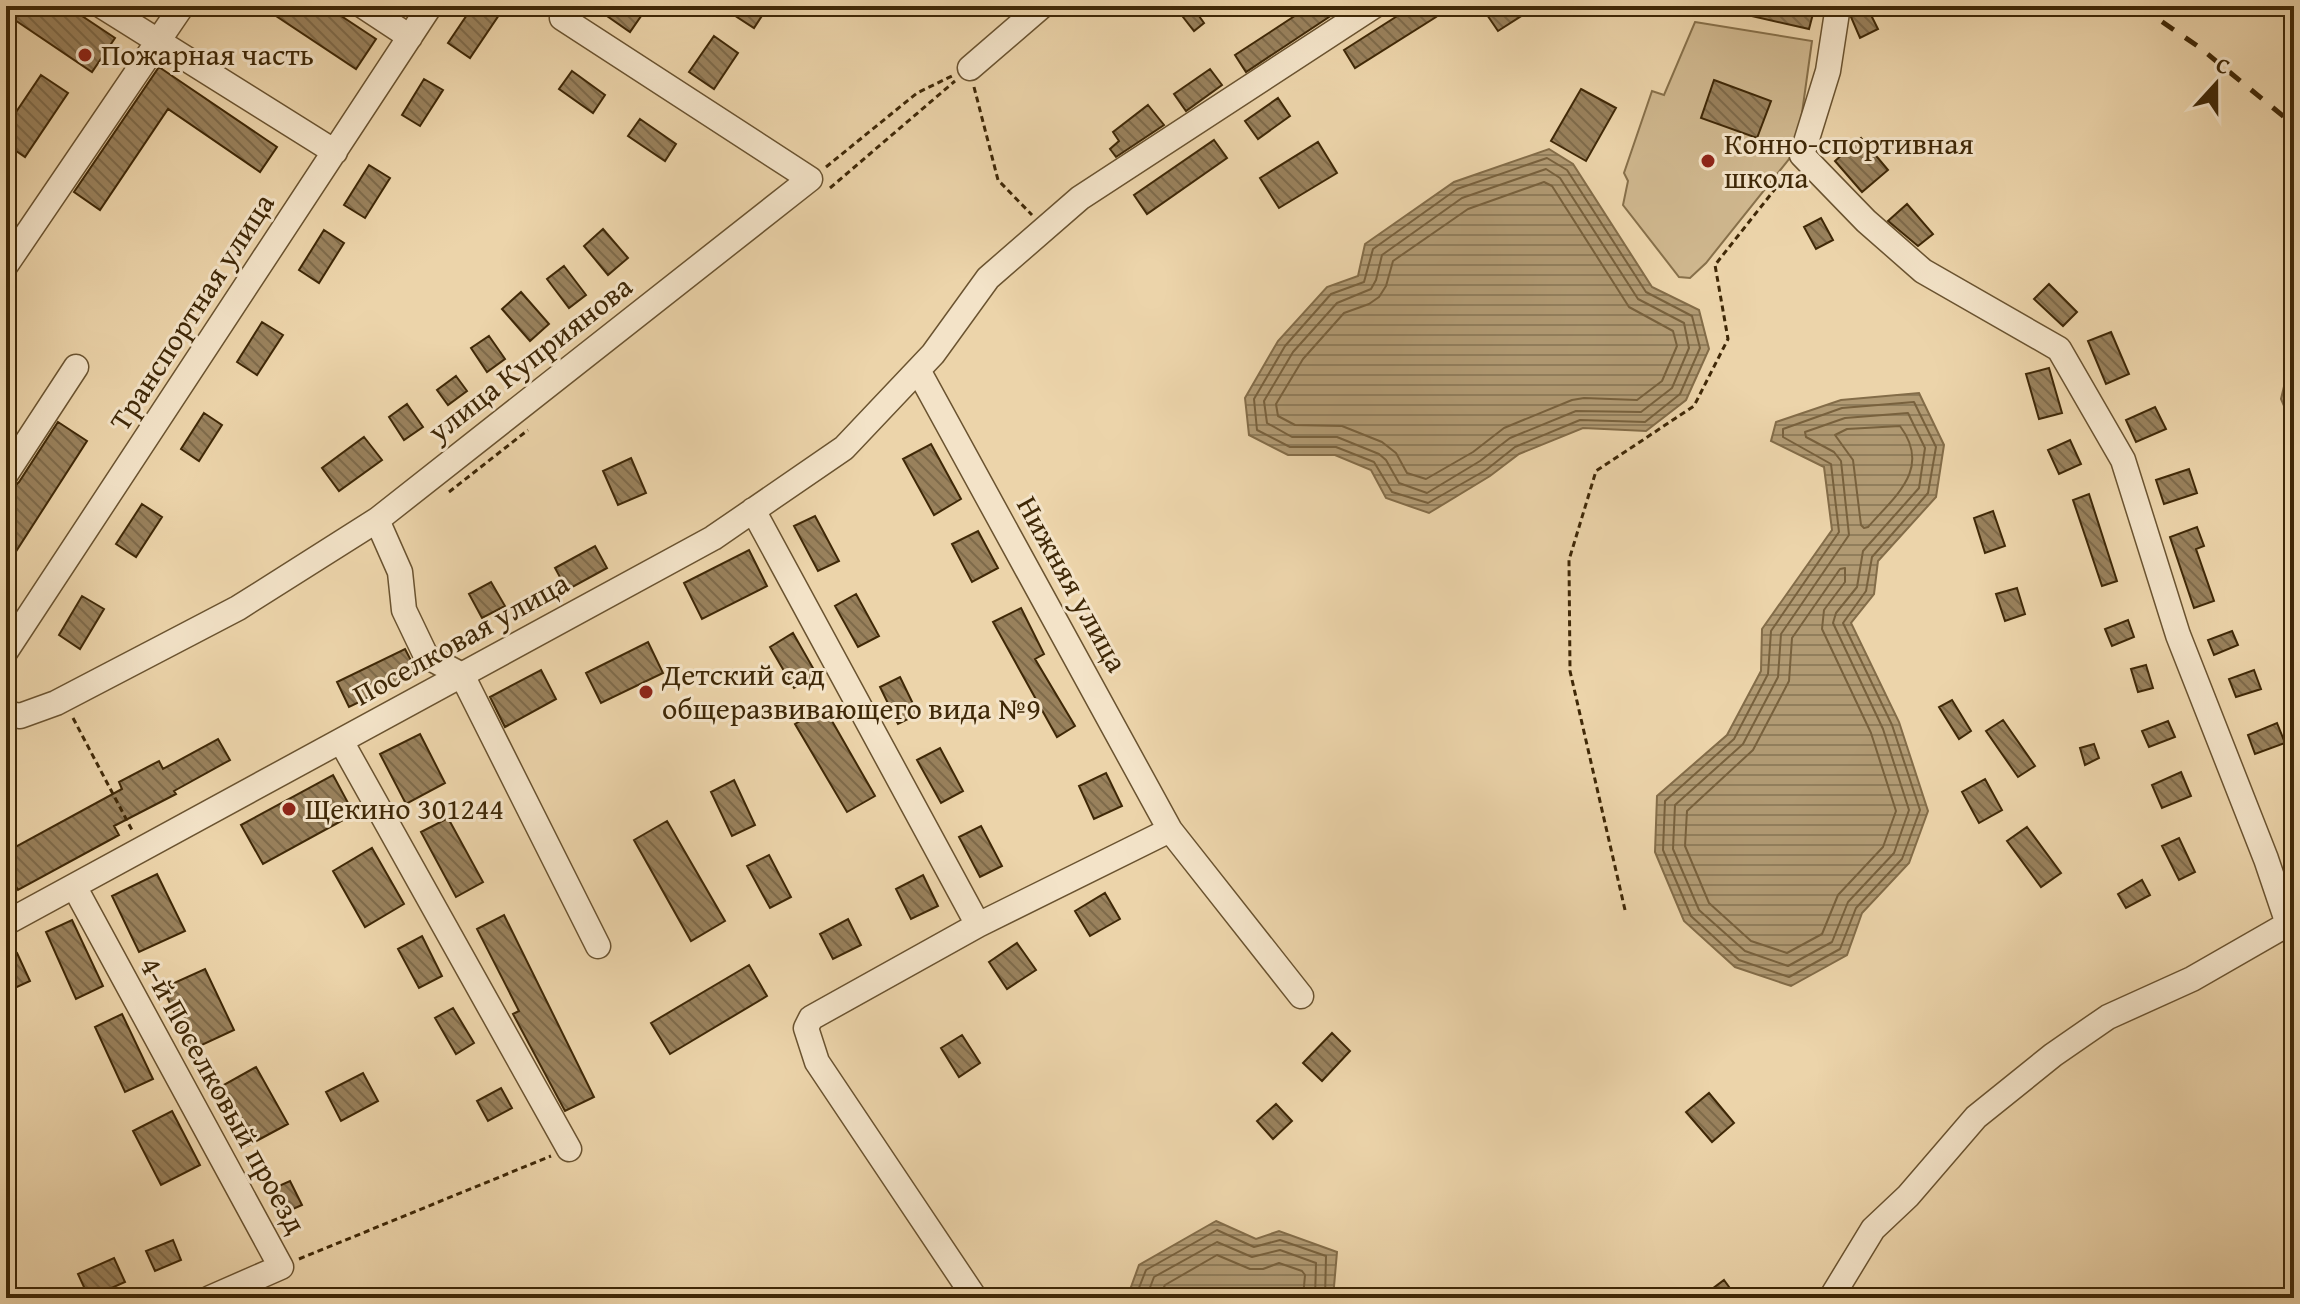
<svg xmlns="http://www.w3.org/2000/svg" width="2300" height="1304" font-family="'Gentium Book Plus',serif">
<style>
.park{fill:#cfb78e;stroke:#87704a;stroke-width:2}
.water{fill:url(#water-rules);stroke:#836c48;stroke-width:2}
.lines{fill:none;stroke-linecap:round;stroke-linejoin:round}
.shore{stroke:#78613d;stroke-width:2}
.building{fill:url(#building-back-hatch);stroke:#3f2807;stroke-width:2}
.minor-casing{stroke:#6a5330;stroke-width:27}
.path{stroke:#3f2807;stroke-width:3;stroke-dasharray:6 4;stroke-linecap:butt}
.minor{stroke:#f3e3c8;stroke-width:24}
.rail{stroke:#3f2807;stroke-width:5;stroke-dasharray:14 14;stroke-linecap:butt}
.poi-dot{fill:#8f2418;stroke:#f3e3c8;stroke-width:3}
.labels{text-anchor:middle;stroke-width:6;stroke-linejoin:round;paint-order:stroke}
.poi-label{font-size:30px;fill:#3f2807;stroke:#f3e3c8;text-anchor:start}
.street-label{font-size:30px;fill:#3f2807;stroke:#f3e3c8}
</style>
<defs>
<pattern id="water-rules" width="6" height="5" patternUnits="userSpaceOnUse" patternTransform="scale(2)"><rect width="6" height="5" fill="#b19a73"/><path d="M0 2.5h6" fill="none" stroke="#917e5c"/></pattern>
<pattern id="building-back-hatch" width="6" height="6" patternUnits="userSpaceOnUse" patternTransform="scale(2)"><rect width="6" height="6" fill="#99815c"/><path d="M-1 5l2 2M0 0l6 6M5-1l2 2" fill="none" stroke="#7e6a4a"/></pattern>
</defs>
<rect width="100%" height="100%" fill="#ecd4aa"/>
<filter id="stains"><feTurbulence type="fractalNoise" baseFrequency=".0025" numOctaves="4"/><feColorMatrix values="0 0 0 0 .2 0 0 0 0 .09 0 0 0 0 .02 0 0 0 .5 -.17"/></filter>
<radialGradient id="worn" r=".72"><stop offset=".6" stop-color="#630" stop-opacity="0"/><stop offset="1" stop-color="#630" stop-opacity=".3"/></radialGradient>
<path class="park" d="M1695,22L1812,41L1797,149L1706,263L1690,278L1679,277L1623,205L1628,181L1624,173L1652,91L1664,95Z"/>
<path class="water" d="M1549,149L1573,164L1652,287L1699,310L1709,349L1686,400L1646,431L1583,428L1519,454L1490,476L1429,513L1386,498L1371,470L1335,455H1288L1249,435L1245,398L1278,341L1327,287L1358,276L1365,244L1454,182Z
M2294,368V429L2281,399L2287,374Z
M1919,393L1944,445L1936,497L1878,561L1874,594L1851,623L1899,722L1928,811L1909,863L1862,913L1847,955L1791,986L1735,967L1684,921L1655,852L1657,796L1727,735L1761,671L1762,629L1832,530L1824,467L1771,441L1776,422L1841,400Z
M1216,1221L1256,1239L1279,1231L1337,1252L1333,1298H1127L1139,1265Z"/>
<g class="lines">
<path class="shore" d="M1547,158L1567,170L1646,292L1692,316L1700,348L1680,394L1645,422L1580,420L1515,447L1486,470L1428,503L1392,492L1374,462L1336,447H1290L1257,430L1254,399L1285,346L1331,294L1364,282L1373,249L1457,189Z
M1546,169L1560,178L1638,299L1684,323L1689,348L1672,388L1641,412L1576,411L1510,438L1480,461L1427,493L1399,483L1386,460L1379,454L1337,437H1292L1267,423L1264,401L1293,352L1337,303L1371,289L1376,280L1382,255L1462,198Z
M1544,182L1552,186L1629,307L1673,331L1677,346L1662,381L1637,400L1584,398L1572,400L1504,428L1473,452L1426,479L1407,473L1396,453L1382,442L1342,426L1295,425L1278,416L1276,404L1303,359L1344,313L1369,304L1379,297L1386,286L1393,261L1468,209Z
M1914,402L1936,447L1928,493L1872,557L1866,591L1843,623L1892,725L1920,810L1902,859L1856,908L1840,949L1789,977L1739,960L1691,916L1663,850L1665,801L1734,739L1768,674L1771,631L1839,532L1831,464L1783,437V429L1842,408Z
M1908,413L1925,448L1919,488L1863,551L1857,587L1836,613L1833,623L1883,729L1909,810L1894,853L1848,902L1832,942L1788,966L1745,951L1699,910L1673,849L1675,805L1743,744L1778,677L1781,634L1849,535L1841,461L1834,452L1806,437L1805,432L1845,418Z
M1900,426C1932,469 1895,496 1868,527L1864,528L1861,525L1853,460L1835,435L1847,429Z
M1845,568V582L1824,610L1822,629L1871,733L1896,811L1883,847L1838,895L1822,934L1787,953L1751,941L1709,903L1685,846L1687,811L1753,750L1789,681L1792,638L1840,569Z
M1135,1298L1146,1270L1217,1230L1254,1247L1280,1240L1326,1256L1325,1298
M1146,1298L1154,1277L1217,1242L1252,1257L1280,1250L1316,1263L1315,1298
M1159,1298L1165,1285L1217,1255L1250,1269H1263L1279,1263L1302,1271L1305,1275L1303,1298"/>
</g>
<path class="building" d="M6,6H67L115,38L92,72L6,14Z
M261,6H326L376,39L356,69Z
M473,6H485L499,15L470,58L448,43Z
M614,6H648L630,32L607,16Z
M720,6H758L765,11L754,28Z
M1310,6H1326L1332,15L1246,72L1235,55Z
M1413,6H1428L1436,17L1355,68L1344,50Z
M1481,6H1537L1498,31Z
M1735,6H1815L1809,29L1734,12Z
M1194,9L1204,23L1194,31L1183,17Z
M1868,9L1878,29L1860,38L1851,17Z
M714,36L738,53L714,89L689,72Z
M159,67L277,147L260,172L168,109L100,210L74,192Z
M1210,69L1222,85L1186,111L1174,94Z
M572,71L605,95L593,113L559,89Z
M41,75L68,93L25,157L6,144V127Z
M424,79L443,90L420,126L402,115Z
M1714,80L1771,101L1757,138L1701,118Z
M1581,89L1616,108L1586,161L1551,141Z
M1278,98L1290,116L1258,139L1245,121Z
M1148,105L1164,125L1116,157L1110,149L1119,141L1113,132Z
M640,119L676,144L665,161L628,136Z
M1861,138L1888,170L1862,192L1835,161Z
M1214,140L1227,158L1147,214L1134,195Z
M1318,142L1337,173L1279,208L1260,178Z
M369,165L390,178L365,218L344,205Z
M1907,204L1933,234L1918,246L1888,221Z
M1821,218L1833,240L1816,249L1804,227Z
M603,229L628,258L608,275L584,246Z
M324,230L344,243L319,283L299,270Z
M564,266L586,295L569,308L547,279Z
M2049,284L2077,312L2063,326L2034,299Z
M521,292L549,324L530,341L502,309Z
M262,322L283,335L257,375L237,362Z
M2111,332L2129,374L2106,384L2088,341Z
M489,336L505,359L487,372L471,348Z
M2049,368L2062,413L2039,419L2026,374Z
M456,376L467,391L448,405L437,390Z
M407,404L423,427L404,440L389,417Z
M2155,407L2166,429L2136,442L2126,420Z
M204,413L222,425L199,461L181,449Z
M58,422L87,441L6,567V494L19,482Z
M364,437L382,460L339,491L322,468Z
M2070,440L2081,464L2059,474L2048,450Z
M931,444L961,499L934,515L903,459Z
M631,458L646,493L618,505L603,471Z
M2189,469L2197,493L2164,504L2156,480Z
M2089,494L2117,581L2102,586L2073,500Z
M142,504L162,517L136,557L116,544Z
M1993,511L2005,546L1985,553L1974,518Z
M815,516L839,561L818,571L794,526Z
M2197,527L2204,546L2196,549L2214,601L2194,608L2170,537Z
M978,531L998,568L972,582L952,544Z
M595,546L607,568L567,590L555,568Z
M749,550L767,586L702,619L684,583Z
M491,582L505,606L482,618L469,594Z
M2017,588L2025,614L2005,621L1996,594Z
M856,594L879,636L858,647L835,606Z
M82,596L104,609L80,649L59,635Z
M1021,608L1044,654L1035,659L1075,726L1057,737L993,622Z
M2128,620L2134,637L2112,646L2105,629Z
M2232,631L2238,645L2214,655L2208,640Z
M793,633L817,675L794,688L770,647Z
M648,642L663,673L601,703L586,673Z
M405,649L418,674L349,707L337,682Z
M2146,665L2153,688L2138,692L2131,669Z
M541,670L556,699L505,727L490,697Z
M2254,670L2261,689L2236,697L2229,679Z
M900,677L918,714L898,724L880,687Z
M1952,700L1971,731L1959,739L1939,707Z
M824,707L875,796L847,812L795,724Z
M2003,720L2035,766L2018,777L1986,731Z
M2168,721L2175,737L2149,747L2142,731Z
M2277,723L2285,743L2255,754L2248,735Z
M420,734L445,783L406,804L380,754Z
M218,739L230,760L174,791L176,794L114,826L119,835L18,890L6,869V852L122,789L119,782L159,761L163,769Z
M2094,744L2099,758L2085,765L2080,748Z
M940,748L963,791L941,803L917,760Z
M2181,772L2191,796L2162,808L2152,785Z
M1106,773L1122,806L1094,819L1079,786Z
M333,775L354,814L263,864L241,825Z
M1985,779L2002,810L1979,823L1962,792Z
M734,780L755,825L732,836L711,792Z
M448,818L483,882L456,897L421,832Z
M667,821L725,921L691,941L634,840Z
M981,826L1002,866L980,877L959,837Z
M2027,827L2061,873L2041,887L2007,841Z
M2179,838L2195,872L2179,880L2162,846Z
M372,848L404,904L365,927L333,871Z
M769,855L791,897L770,908L747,866Z
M157,874L185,931L139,952L112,896Z
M923,875L938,906L911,919L896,889Z
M2142,880L2150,895L2126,908L2118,894Z
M1105,893L1120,919L1090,936L1075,911Z
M504,915L594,1097L565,1111L513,1014L519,1011L477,929Z
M848,919L861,945L833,959L820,934Z
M72,920L103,986L76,999L46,932Z
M422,936L442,976L419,988L398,949Z
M1017,943L1036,970L1007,989L989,962Z
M17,953L30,981L6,992V958Z
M749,965L767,996L670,1054L651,1023Z
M205,969L234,1030L191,1050L163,988Z
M453,1008L474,1043L456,1054L435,1018Z
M122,1014L153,1079L125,1092L95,1027Z
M1332,1033L1350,1051L1322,1081L1303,1063Z
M962,1035L980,1063L959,1077L941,1048Z
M256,1067L288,1124L247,1146L215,1090Z
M363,1073L378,1101L341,1121L326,1092Z
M501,1088L512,1108L488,1121L477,1101Z
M1709,1093L1734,1123L1712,1142L1686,1112Z
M1276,1104L1292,1121L1273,1139L1257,1121Z
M172,1111L200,1165L161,1185L133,1131Z
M290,1181L302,1205L284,1213L272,1189Z
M173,1240L181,1260L155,1271L146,1251Z
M114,1258L125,1282L89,1298L78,1274Z
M1724,1280L1737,1298H1700Z"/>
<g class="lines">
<defs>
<path id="minor" d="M102,6L335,152
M363,6L410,37
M970,68L1042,6
M6,265L182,6
M918,370L1170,830L1301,996
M6,474L76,367
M753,510L978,925
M377,520L400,572L404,610L426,656L462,675L598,946
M6,651L430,6
M6,713L20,716L56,703L238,608L377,520L810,179L562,18L571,6
M341,741L569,1149
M74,886L281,1267L210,1298
M6,923L713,538L844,448L933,354L988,278L1080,198L1374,6
M975,1298L817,1062L806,1028L811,1018L978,925L1170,830
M1831,1298L1873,1229L1908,1196L1976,1117L2053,1055L2108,1017L2192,979L2288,924L2266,859L2178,635L2123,460L2059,349L1923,271L1866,221L1802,155L1828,71L1838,6"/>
</defs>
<use href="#minor" class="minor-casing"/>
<path class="path" d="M974,87L998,180L1032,215
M826,167L917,93L952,76
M830,188L955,81
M449,492L528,430
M73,718L133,832
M1625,910L1570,671L1569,560L1596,471L1694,406L1728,339L1715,265L1790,170
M299,1259L551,1156"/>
<use href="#minor" class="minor"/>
<path class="rail" d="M2139,6L2199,47L2294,125"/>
</g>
<g class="poi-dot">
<circle cx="85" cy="55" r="8"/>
<circle cx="1708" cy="161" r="8"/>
<circle cx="646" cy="692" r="8"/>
<circle cx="289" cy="809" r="8"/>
</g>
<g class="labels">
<g class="poi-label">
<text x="101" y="65">Пожарная часть</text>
<text x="1724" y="154">Конно-спортивная<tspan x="1724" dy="34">школа</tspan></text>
<text x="662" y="685">Детский сад<tspan x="662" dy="34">общеразвивающего вида №9</tspan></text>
<text x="305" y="819">Щекино 301244</text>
</g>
<g class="street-label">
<text transform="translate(192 312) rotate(-57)" y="10">Транспортная улица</text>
<text transform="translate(530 359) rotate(-38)" y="10">улица Куприянова</text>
<text transform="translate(1072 584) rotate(61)" y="10">Нижняя улица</text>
<text transform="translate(461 639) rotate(-29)" y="10">Поселковая улица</text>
<text transform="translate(223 1095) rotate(61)" y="10">4-й Поселковый проезд</text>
</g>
</g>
<rect width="2300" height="1304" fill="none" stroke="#ecd4aa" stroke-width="32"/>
<rect x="8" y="8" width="2284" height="1288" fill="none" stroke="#3f2807" stroke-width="4"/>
<rect x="16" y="16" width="2268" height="1272" fill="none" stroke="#3f2807" stroke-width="2"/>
<g transform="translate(2216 84) rotate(21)" stroke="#f3e3c8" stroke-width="6" paint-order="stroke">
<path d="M0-6L14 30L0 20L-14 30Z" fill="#3f2807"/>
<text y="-12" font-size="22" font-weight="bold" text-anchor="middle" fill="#3f2807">С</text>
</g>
<rect width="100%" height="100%" filter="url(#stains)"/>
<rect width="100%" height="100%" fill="url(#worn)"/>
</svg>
